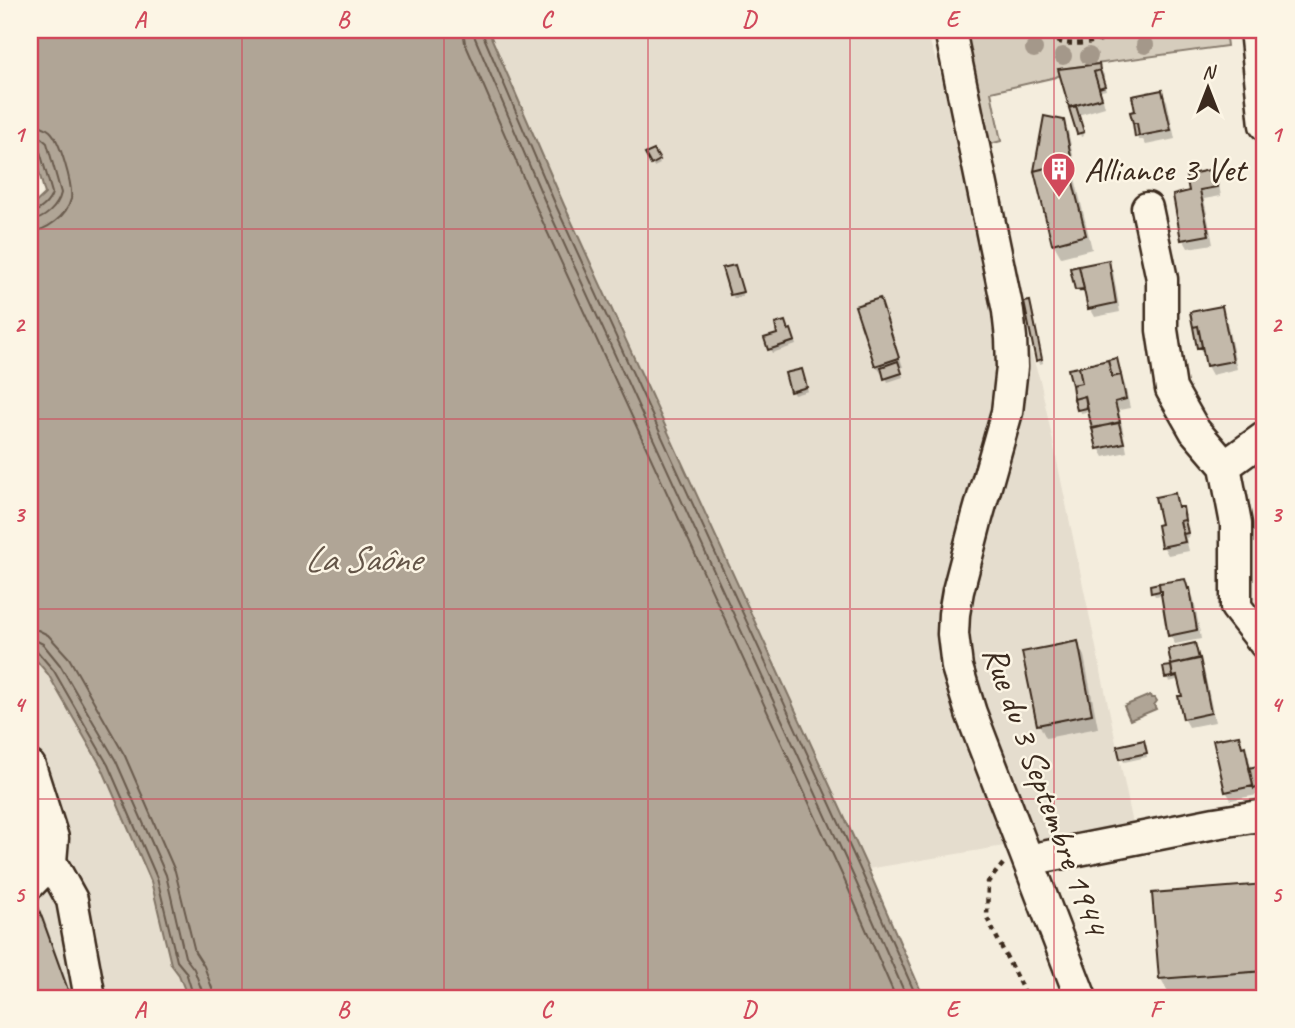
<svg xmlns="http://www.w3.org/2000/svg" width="1295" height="1028" font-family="Caveat,sans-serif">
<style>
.built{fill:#e5ddce}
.green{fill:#d6cdbd;stroke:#887c6e;stroke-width:2}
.water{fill:#b0a596;stroke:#817466;stroke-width:2}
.shadow{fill:#0003}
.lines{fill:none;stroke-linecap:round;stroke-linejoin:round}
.shore{stroke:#6a5b4e;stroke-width:2}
.building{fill:#c3b9aa;stroke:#3b2a1e;stroke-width:2}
.minor-casing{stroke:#3b2a1e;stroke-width:35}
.path{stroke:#3b2a1e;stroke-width:4.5;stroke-dasharray:5 5;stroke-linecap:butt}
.minor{stroke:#fcf5e5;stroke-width:30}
.tree{fill:#a4988a}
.grid{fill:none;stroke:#d1495b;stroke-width:2;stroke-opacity:0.55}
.labels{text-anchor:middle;stroke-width:5;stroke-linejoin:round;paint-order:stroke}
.poi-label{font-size:35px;fill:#3b2a1e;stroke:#fcf5e5;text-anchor:start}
.street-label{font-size:35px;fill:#3b2a1e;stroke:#fcf5e5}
.water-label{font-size:37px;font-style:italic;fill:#645548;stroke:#fcf5e5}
.neatline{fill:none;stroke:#d1495b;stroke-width:2.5}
.grid-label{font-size:23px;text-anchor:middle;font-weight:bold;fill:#d1495b}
</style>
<rect width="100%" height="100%" fill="#f4eddd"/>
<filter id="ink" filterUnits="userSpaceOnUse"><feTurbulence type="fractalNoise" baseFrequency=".0143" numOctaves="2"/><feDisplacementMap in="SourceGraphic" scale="14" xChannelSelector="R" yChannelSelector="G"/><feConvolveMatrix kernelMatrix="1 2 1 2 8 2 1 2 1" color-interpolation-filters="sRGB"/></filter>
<g filter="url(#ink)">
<path class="built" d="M488,30H926L1040,380L1133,824L868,869L564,205Z
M30,653L48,674L102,768L151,881L171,964L179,975L188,998H30Z"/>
<path class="green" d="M966,30H1225L1227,46L1059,69L1060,75L1056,77L991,92L1001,141L990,144Z"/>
<path class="water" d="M30,30H488L564,205L868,869L924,998H188L179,975L171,964L151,881L102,768L48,674L30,653V208L45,194L30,139Z
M1150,695L1151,698H1155L1157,701L1154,705L1156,709L1130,720L1124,706Z"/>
<path class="shadow" d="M1099,66L1104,75V79H1103L1106,90L1101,91L1105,107L1078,115L1084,136L1081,137L1061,71Z
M1162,92L1167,101L1175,139L1146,145L1143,140H1139L1137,137L1132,113H1137Z
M1063,122L1068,131L1076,170L1071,171L1075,178L1092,249L1061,257L1053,243Z
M654,152L660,164L654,167L648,155Z
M1213,171L1218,180L1221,196L1204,199L1213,244L1188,248L1183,239L1191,193Z
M1108,262L1113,271L1120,312L1095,317L1090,308L1086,292L1079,293L1077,290Z
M725,269L737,271L743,296L734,299Z
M879,300L884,309L903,367L900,368L903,377L888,382L884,373L882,374L876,366L857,307Z
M1030,303L1032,306L1043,363L1040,364L1038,360Z
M1221,308L1226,317L1237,369L1212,375L1207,366L1204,350L1201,351L1199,347L1192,314Z
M788,332L793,335L796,345L772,353L770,349L779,335Z
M1116,360L1122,379L1125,385L1130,408L1119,410L1127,452L1104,457L1099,448L1090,411L1081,413L1074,387Z
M803,374L808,391L794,395L792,391Z
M1174,495L1180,509L1182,508L1186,516H1183L1185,529L1189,528L1187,517L1189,529H1187L1189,537L1186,538L1189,551L1168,555L1163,546V526Z
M1185,581L1194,599L1201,639L1175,644L1170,635L1163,595L1155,596L1153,592Z
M1077,643L1084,656L1098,728L1046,738L1039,724Z
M1195,645L1200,663L1204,670L1215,722L1189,727L1184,718V697L1180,685L1177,680L1169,682L1165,669L1170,668L1174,675Z
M1238,737L1249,757L1251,769L1261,768L1264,773L1265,790L1256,792L1257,795L1231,800L1226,791Z
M1145,746L1147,757L1124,762L1122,758Z
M1265,886V990L1171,997L1161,979L1154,894Z
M36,906L44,919L72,998H30V908Z"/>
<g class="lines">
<path class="shore" d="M463,30L465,43L540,216L844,879L896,998
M474,30L475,38L549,211L853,875L907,998
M482,30L483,35L557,208L861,871L917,998
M30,124C38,124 44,126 50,131C60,140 73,186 71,199C67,216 46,231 30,232
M30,134L39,136L47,143L61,193C58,207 44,220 30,221
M30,143L35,144L39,148L52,193C50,202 39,212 30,213
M30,630H38L48,635L69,658L125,756L175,871L195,952L204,966L212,988L213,998
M30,640L37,641L43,644L60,665L116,761L166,875L185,957L194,969L202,991L203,998
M30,649L37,651L54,671L108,765L157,878L177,961L186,972L194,998"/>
</g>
<path class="building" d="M1099,64L1100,70L1094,72L1102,98L1069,107L1058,69Z
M1100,70L1105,86L1099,88L1094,72Z
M1162,90L1171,130L1139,136L1137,123H1133L1130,112L1135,111L1132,96Z
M1076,106L1084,132L1077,134L1069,108Z
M1044,116L1064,120L1072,162L1034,171Z
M1133,123H1137L1139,136L1135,137Z
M654,150L660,160L651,165L645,154Z
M1068,162L1086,235L1052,244L1034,171Z
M1214,169L1217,187L1200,190L1209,235L1181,240L1173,195L1189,191L1186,175Z
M1109,260L1116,303L1088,309L1079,266Z
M735,265L743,292L730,295L722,268Z
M1079,266L1084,289L1075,290L1070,268Z
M880,298L899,358L875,366L855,306Z
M1030,301L1042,359L1036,361L1024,302Z
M1222,306L1233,361L1206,366L1198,326L1193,327L1190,312Z
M785,321L788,330L791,329L795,341L768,350L764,338L777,334L775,324Z
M1198,326L1202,347L1197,348L1193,327Z
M1117,358L1121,375L1112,377L1108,360Z
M1108,360L1112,377L1121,375L1126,399L1115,402L1120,422L1092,429L1085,396L1074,399L1072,385L1082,383L1079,367Z
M898,361L902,373L884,379L881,367Z
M1079,367L1082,383L1072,385L1068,369Z
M802,369L807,387L790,392L785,373Z
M1085,396L1087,408L1077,410L1074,399Z
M1119,423L1124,443L1097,449L1092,428Z
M1175,493L1178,507H1183L1185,520L1180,521L1185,542L1161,547L1157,525L1161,524L1155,497Z
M1185,520L1188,533L1183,534L1180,521Z
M1185,579L1188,589L1190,588L1197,630L1168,636L1161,594H1162V591H1160L1159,583Z
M1159,583L1160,591L1151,593L1150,585Z
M1078,641L1092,714L1037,725L1022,652Z
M1195,643L1199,659L1171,665L1168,649Z
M1200,658L1211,713L1183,719L1178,696H1182L1177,676L1173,677L1171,665Z
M1171,666L1173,677L1165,678L1163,667Z
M1239,735L1242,747L1245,746L1253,786L1225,792L1213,740Z
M1144,740L1147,753L1120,759L1117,746Z
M1261,765L1263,767L1265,785L1254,789L1249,768Z
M1265,884V971L1159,979L1152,893Z
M37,904L68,990L45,998H30V906Z"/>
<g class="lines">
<defs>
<path id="minor" d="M950,30L1008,311L1011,338L1012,367L1007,412L977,518L958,591L954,614L953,634L957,667L971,713L1081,998
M1255,30L1265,125
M1147,208L1162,279V330L1171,389L1195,431L1225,466L1236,524V607L1265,644
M1225,466L1265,437
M30,766L53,838L51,862L30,884
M1028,860L1215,823L1265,815
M51,862L72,900L90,998"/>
</defs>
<use href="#minor" class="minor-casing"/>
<path class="path" d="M1041,30C1065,59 1115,33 1146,30
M1003,864L988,882L987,918L1027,998"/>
<use href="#minor" class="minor"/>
</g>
<g class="tree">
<circle cx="1145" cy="45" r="9"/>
<circle cx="1034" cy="49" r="9"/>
<circle cx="1063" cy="56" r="9"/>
<circle cx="1089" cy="56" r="9"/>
</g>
</g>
<path class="grid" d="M242,30V998M444,30V998M648,30V998M850,30V998M1054,30V998M30,229H1265M30,419H1265M30,609H1265M30,799H1265"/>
<defs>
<symbol id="building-pin" viewBox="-11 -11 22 30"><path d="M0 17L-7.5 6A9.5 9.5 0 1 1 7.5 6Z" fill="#d1495b" stroke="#fcf5e5"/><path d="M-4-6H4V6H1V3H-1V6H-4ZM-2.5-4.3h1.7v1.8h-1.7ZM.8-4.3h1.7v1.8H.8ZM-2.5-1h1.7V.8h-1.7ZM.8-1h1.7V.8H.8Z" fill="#fff"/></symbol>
</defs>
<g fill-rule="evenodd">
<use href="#building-pin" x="1040" y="150" width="38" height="52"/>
</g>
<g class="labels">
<g class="poi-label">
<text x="1084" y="181">Alliance 3 Vet</text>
</g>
<g class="street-label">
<text transform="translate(1046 790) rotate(70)" y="12">Rue du 3 Septembre 1944</text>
</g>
<g class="water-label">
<text x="362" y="571">La Saône</text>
</g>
</g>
<rect width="1295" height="1028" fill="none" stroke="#fcf5e5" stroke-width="77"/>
<g transform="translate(1208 88)" stroke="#fcf5e5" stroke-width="5" paint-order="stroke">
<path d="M0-5L12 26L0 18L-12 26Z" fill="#3b2a1e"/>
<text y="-10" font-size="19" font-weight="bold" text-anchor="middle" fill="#3b2a1e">N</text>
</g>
<rect x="38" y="38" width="1218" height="952" class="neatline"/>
<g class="grid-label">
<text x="140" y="27">A</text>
<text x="343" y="27">B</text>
<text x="546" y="27">C</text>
<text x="749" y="27">D</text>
<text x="952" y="27">E</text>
<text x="1155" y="27">F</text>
<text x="19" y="142">1</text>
<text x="1276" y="142">1</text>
<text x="19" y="332">2</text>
<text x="1276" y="332">2</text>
<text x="19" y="522">3</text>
<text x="1276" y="522">3</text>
<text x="19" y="712">4</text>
<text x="1276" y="712">4</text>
<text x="19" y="902">5</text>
<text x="1276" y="902">5</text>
<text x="140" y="1017">A</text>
<text x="343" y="1017">B</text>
<text x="546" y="1017">C</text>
<text x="749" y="1017">D</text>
<text x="952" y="1017">E</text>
<text x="1155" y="1017">F</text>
</g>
</svg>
